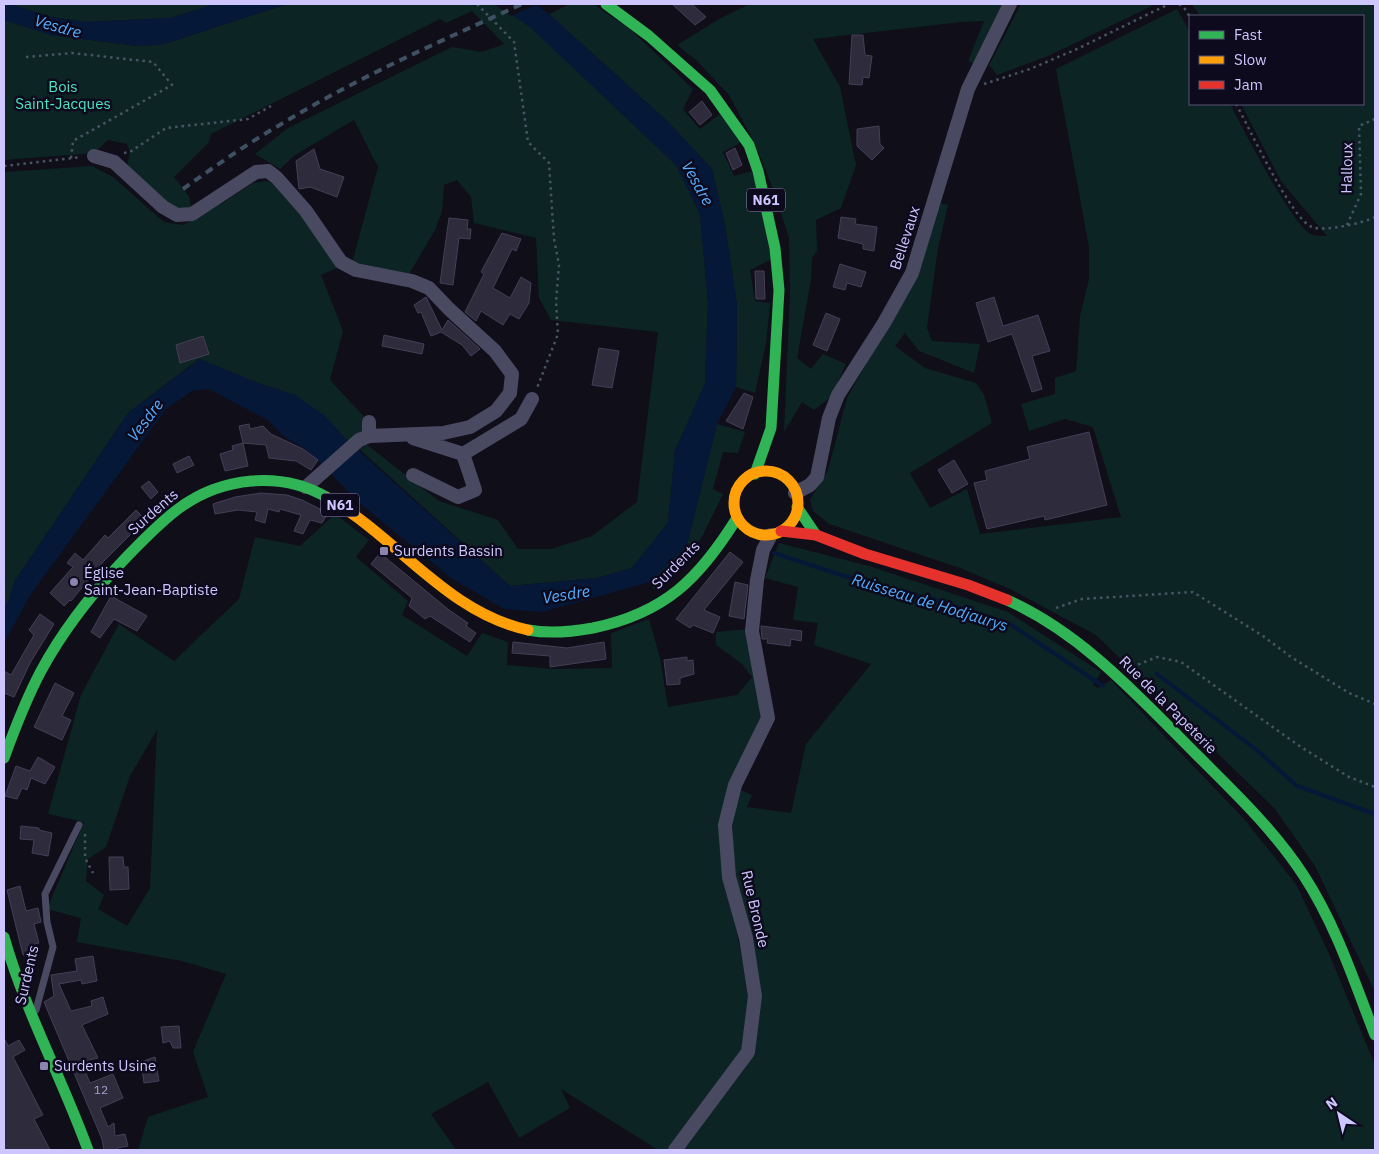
<svg xmlns="http://www.w3.org/2000/svg" width="1379" height="1154" font-family="'IBM Plex Sans',sans-serif">
<style>
.green{fill:#0d2424;fill-rule:evenodd}
.water{fill:#061838}
.pier{fill:#100e19}
.lines{fill:none;stroke-linecap:round;stroke-linejoin:round}
.stream{stroke:#061838;stroke-width:4}
.building{fill:#2e2b3c;stroke:#443f58}
.path{stroke:#465564;stroke-width:2.5;stroke-dasharray:2.5 4;stroke-linecap:butt}
.lane{stroke:#4a4962;stroke-width:7}
.street{stroke:#4a4962;stroke-width:14}
.fast{stroke:#30b455;stroke-width:11}
.slow{stroke:#ff9f0a;stroke-width:11}
.jam{stroke:#e5322d;stroke-width:11}
.rail{stroke:#3d5163;stroke-width:4;stroke-dasharray:8 6;stroke-linecap:butt}
.poi-dot{fill:#8b86ae;stroke:#0d0a1d;stroke-width:2}
.labels{text-anchor:middle;stroke-width:5;stroke-linejoin:round;paint-order:stroke}
.number-label{font-size:12px;fill:#a59fce}
.shield{fill:#0d0a1d;stroke:#938ebb;stroke-width:1}
.shield-label{font-size:14px;font-weight:bold;fill:#cdc6ff}
.park-label{font-size:15px;fill:#4be6c0;stroke:#0d0a1d}
.street-label{font-size:15px;fill:#cdc6ff;stroke:#0d0a1d}
.poi-label{font-size:15px;fill:#cdc6ff;stroke:#0d0a1d;text-anchor:start}
.water-label{font-size:16px;font-style:italic;fill:#54afff;stroke:#0d0a1d}
</style>
<rect width="100%" height="100%" fill="#100e19"/>
<path class="green" d="M10,4H215L170,18L85,22L51,17Z
M287,4H497L531,27L676,165L700,214L708,302L705,384L675,451L668,523L632,568L597,578L510,586L356,446L366,444L439,501L498,520L518,549H551L592,536L637,502L658,332L551,320L539,298L536,238L474,223L471,197L457,180L444,185L442,211L435,230L408,276L352,263L378,167L354,120L295,155L280,169L255,154L288,128L452,47L482,52L504,44L472,11L446,23L440,19L211,134L209,142L174,177L189,196L191,207L177,210L126,170L130,152L127,144L108,140L94,153L4,160V20L51,35L138,46L164,44Z
M570,4H593L630,29L693,89L683,109L700,129L720,114L742,142L723,152L734,176L752,171L776,257L750,270L755,301L770,303L766,344L755,393L736,387L737,305L725,225L712,169L668,122L549,14Z
M750,4H1004L976,64L968,61L984,21L961,22L813,39L840,87L856,165L841,208L816,220L817,251L812,258L811,280L797,358L811,369L823,354L846,364L832,396L814,410L802,402L784,432L790,294L789,238L774,191L755,144L729,95L696,60L677,45L721,18Z
M1021,4H1156L1048,56L997,75L989,65Z
M1192,4H1375V992L1315,866L1275,809L1096,635L1010,589L960,568L829,524L813,511L810,500L828,470L847,398L914,277L940,203L948,205L938,248L927,328L932,341L980,344L974,373L919,351L905,333L895,346L925,368L976,383L984,395L992,423L910,473L930,508L967,489L980,534L1121,517L1093,427L1065,419L1029,431L1021,404L1055,394V378L1076,371L1080,316L1089,279V247L1056,69L1177,9L1190,32V104H1230C1243,128 1291,224 1311,234C1315,236 1322,236 1327,236L1281,181L1241,104H1363V16H1200Z
M92,166L113,177L164,222L183,225L226,201L253,183L268,181L284,190L316,232L337,268L321,275L343,331L330,380L369,422L352,444L295,395L255,382L199,359L128,413L15,581L8,602L4,608V172Z
M717,424L745,432L738,453L723,452L713,489L723,494L703,535L684,563L654,590L650,582L687,545Z
M335,514L369,540L356,557L408,601L402,615L467,656L482,633L508,642L507,665L554,669L612,668L611,633L649,619L660,658L668,707L737,695L752,677L742,664L716,645V632L749,629L766,717L732,776L728,890L748,987L749,1021L741,1055L673,1150H658L561,1089L570,1108L519,1138L488,1082L431,1114L456,1150H138L148,1117L208,1097L193,1052L226,974L182,961L77,942L81,918L47,909L84,822L48,814L81,695L119,624L174,661L239,599L255,537L300,546ZM157,730L150,888L127,926L98,909L104,895L86,881L88,859L106,847L130,776Z
M779,543L869,566L1008,612L1101,672L1093,685L1098,688L1111,680L1245,820L1296,884L1330,956L1375,1065V1150H681L755,1029L732,877L733,811L738,789L752,795L747,807L791,813L806,744L871,664L814,645L818,623L793,620L798,587L765,578Z"/>
<path class="water" d="M4,4H10L51,17L85,22L170,18L215,4H287L164,44L138,46L51,35L4,20Z
M497,4H535L549,14L668,122L712,169L725,225L737,305L736,387L717,424L687,545L650,582L542,612L504,609L451,578L356,500L326,468L304,448L282,435L268,420L209,389L192,391L166,409L31,594L4,643V609L8,602L15,581L128,413L200,359L255,382L295,395L324,415L349,442L510,586L597,578L632,568L668,523L675,451L705,384L708,302L700,214L676,165L531,28Z"/>
<path class="pier" d="M494,4H538L511,16Z"/>
<g class="lines">
<path class="stream" d="M774,553L875,586L932,599L1010,624L1103,686
M1157,674L1258,751L1297,786L1375,814"/>
</g>
<path class="building" d="M672,4H692L706,17L695,25Z
M852,35H863L865,55L872,56L869,78L863,77L862,85L849,84Z
M702,101L712,115L700,125L689,112Z
M879,126L880,144L884,148L872,160L857,146V129Z
M735,148L742,165L733,170L726,153Z
M314,149L320,169L344,177L337,197L310,187L299,189L296,161Z
M841,217L856,219L855,224L877,227L874,251L863,249V244L838,238Z
M449,218L468,220L467,229H471L470,239L459,238L453,285L440,283Z
M502,233L521,239L516,251L512,249L493,288L510,298L521,277L531,283L529,303L519,319L510,314L503,325L481,311L476,321L465,312L484,274L481,272Z
M840,264L866,272L861,287L847,283L845,290L833,287Z
M755,271H764L765,299H756Z
M426,297L442,330L448,320L480,349L471,356L462,345L441,332L431,336L421,312L418,313L414,305Z
M994,297L1003,326L1038,315L1050,351L1032,356L1042,389L1032,392L1012,334L988,342L976,303Z
M826,313L840,319L827,351L813,345Z
M384,335L424,344L422,354L382,346Z
M203,336L209,354L180,363L176,345Z
M599,348L619,351L612,388L592,385Z
M744,393L753,397L743,429L726,421Z
M249,424L250,429L263,426L271,434L303,449L318,460L311,470L296,461L269,458L266,445L243,443L239,426Z
M1089,432L1107,505L1045,520L1044,516L987,529L974,483L987,480L985,471L1030,459L1027,447Z
M243,443L248,466L225,471L220,454L233,450L232,446Z
M189,456L194,465L177,473L173,464Z
M954,460L968,484L952,493L938,470Z
M149,481L158,492L151,499L141,487Z
M261,493L287,495L302,500L328,513L322,523L310,520L303,534L294,531L301,515L280,509L279,512L268,509L265,523L255,520L257,512L238,510L215,514L213,504L235,497Z
M136,510L142,516L137,522L140,525L104,561L71,601L70,600L64,606L50,593L73,567L67,563L75,553L83,560L105,535L108,538Z
M730,552L743,562L704,610L720,617L713,633L693,625L690,628L676,619Z
M380,553L449,610L468,623L466,626L476,633L470,642L430,616L425,619L409,606L412,598L371,564Z
M735,582L748,585L744,619L729,616Z
M111,596L147,616L137,631L114,619L100,638L91,632Z
M40,614L54,624L30,663L14,697L4,693V671L11,675L34,635L29,630Z
M761,626L802,631L801,641L791,639L790,646L767,643L768,639H762Z
M513,642L567,648L604,642L606,659L550,667V656L512,653Z
M687,657V661L693,660L694,674L680,678V684L667,685L664,660Z
M55,683L74,693L62,716L71,720L62,740L34,727Z
M38,757L55,767L45,784L31,778L27,790L22,788L17,799L5,796L16,766L30,771Z
M21,826L39,828V830L52,833L48,856L32,853L34,840L20,839Z
M109,857H123L124,867H128L129,889L110,890Z
M20,886L26,911L38,908L41,922L34,924L39,943L35,944L38,952L23,955L7,890Z
M93,956L97,981L82,984L81,980L59,984L71,1011L92,1006L91,1001L103,997L108,1014L82,1025L98,1058L81,1062L90,1083L113,1074L123,1098L100,1108L108,1127L114,1123L115,1136L125,1134L128,1146L117,1148V1150H104L102,1139L44,1002L54,996L51,975L77,971L75,959Z
M179,1026L181,1048H173L170,1041L163,1043L161,1027Z
M4,1038L8,1046L19,1040L25,1050L13,1057L43,1115L34,1119L50,1150H4Z
M155,1057L159,1081L144,1083L141,1062Z"/>
<g class="lines">
<path class="path" d="M477,4L514,42L528,142L549,163L554,239L559,265L556,302L558,334L537,388
M1179,4L1185,9L1190,17
M26,57L72,53L153,62L172,85L73,141L71,158
M984,84L1030,69L1077,49L1169,4
M1236,104C1249,127 1291,219 1312,227C1325,232 1363,223 1375,217
M124,153L130,152L166,128L248,119L271,106
M4,166L81,157
M1347,225L1361,194L1359,126L1375,119
M1056,608L1082,599L1193,592L1263,636L1291,657L1349,693L1375,704
M1132,667L1157,657L1181,662L1301,747L1349,777L1375,787
M85,834V858L93,873"/>
<path class="lane" d="M36,1010L53,947L47,922L45,894L79,825"/>
<path class="street" d="M94,156L114,162L163,207L177,215L192,214L256,172L268,171L277,178L306,211L341,262L356,270L412,281L429,288L449,309L495,351L512,374L510,393L496,411L470,427L443,433L369,436L359,440L306,487
M369,422V436
M463,454L521,419L532,399
M413,475L458,497L475,490L463,454L413,438
M795,493L810,485L817,477L829,418L838,395L884,323L912,273L968,89L1010,4
M675,1150L748,1052L755,996L746,938L729,877L725,825L735,785L768,718L752,631L757,580L763,550L771,535"/>
<path class="fast" d="M606,4L649,36L710,90L749,145L758,171L775,248L779,290L771,428L755,474
M797,507L816,535
M1007,600C1083,634 1139,697 1197,755C1235,793 1275,831 1304,876C1336,925 1354,981 1375,1035
M528,630C549,634 571,632 593,628C665,613 699,579 737,518
M4,758C15,728 26,699 41,671C62,632 90,596 120,564C138,545 157,525 178,509C221,477 281,470 328,498
M4,937C25,1011 62,1078 88,1150"/>
<path class="slow" d="M734 503a32 32 0 1 1 64 0a32 32 0 1 1-64 0Z
M328,498C398,538 446,612 528,630"/>
<path class="jam" d="M781,531L816,535L865,554L968,585L1007,600"/>
<path class="rail" d="M183,189C214,167 245,145 278,126C356,78 439,42 522,4"/>
</g>
<g class="poi-dot">
<rect x="379" y="546" width="10" height="10" rx="2.5"/>
<circle cx="74" cy="582" r="5"/>
<rect x="39" y="1061" width="10" height="10" rx="2.5"/>
</g>
<g class="labels">
<g class="number-label">
<text x="101" y="1094">12</text>
</g>
<g class="shield">
<rect x="747" y="188.5" width="38" height="23" rx="4"/>
<rect x="321" y="493.5" width="38" height="23" rx="4"/>
</g>
<g class="shield-label">
<text x="766" y="205">N61</text>
<text x="340" y="510">N61</text>
</g>
<g class="park-label">
<text x="63" y="92">Bois<tspan x="63" dy="17">Saint-Jacques</tspan></text>
</g>
<g class="street-label">
<text transform="translate(1347 168) rotate(-89)" y="5">Halloux</text>
<text transform="translate(905 238) rotate(-72)" y="5">Bellevaux</text>
<text transform="translate(153 512) rotate(-41)" y="5">Surdents</text>
<text transform="translate(676 565) rotate(-45)" y="5">Surdents</text>
<text transform="translate(1168 705) rotate(45)" y="5">Rue de la Papeterie</text>
<text transform="translate(755 909) rotate(77)" y="5">Rue Bronde</text>
<text transform="translate(27 975) rotate(-77)" y="5">Surdents</text>
</g>
<g class="poi-label">
<text x="394" y="556">Surdents Bassin</text>
<text x="84" y="578">Église<tspan x="84" dy="17">Saint-Jean-Baptiste</tspan></text>
<text x="54" y="1071">Surdents Usine</text>
</g>
<g class="water-label">
<text transform="translate(58 26) rotate(16)" y="6">Vesdre</text>
<text transform="translate(698 183) rotate(61)" y="6">Vesdre</text>
<text transform="translate(145 420) rotate(-53)" y="6">Vesdre</text>
<text transform="translate(566 594) rotate(-9)" y="6">Vesdre</text>
<text transform="translate(930 602) rotate(17)" y="6">Ruisseau de Hodjaurys</text>
</g>
</g>
<rect width="1379" height="1154" fill="none" stroke="#cdc6ff" stroke-width="10"/>
<rect x="1189" y="15" width="175" height="90" fill="#0d0a1d" stroke="#5a5577"/>
<rect x="1199" y="31" width="25" height="8" fill="#30b455" stroke="#5a5577"/>
<text x="1234" y="40" font-size="15" fill="#cdc6ff">Fast</text>
<rect x="1199" y="56" width="25" height="8" fill="#ff9f0a" stroke="#5a5577"/>
<text x="1234" y="65" font-size="15" fill="#cdc6ff">Slow</text>
<rect x="1199" y="81" width="25" height="8" fill="#e5322d" stroke="#5a5577"/>
<text x="1234" y="90" font-size="15" fill="#cdc6ff">Jam</text>
<g transform="translate(1339 1114) rotate(325)" stroke="#0d0a1d" stroke-width="4" paint-order="stroke">
<path d="M0-4L9 19L0 12L-9 19Z" fill="#cdc6ff"/>
<text y="-8" font-size="14" font-weight="bold" text-anchor="middle" fill="#cdc6ff">N</text>
</g>
</svg>
